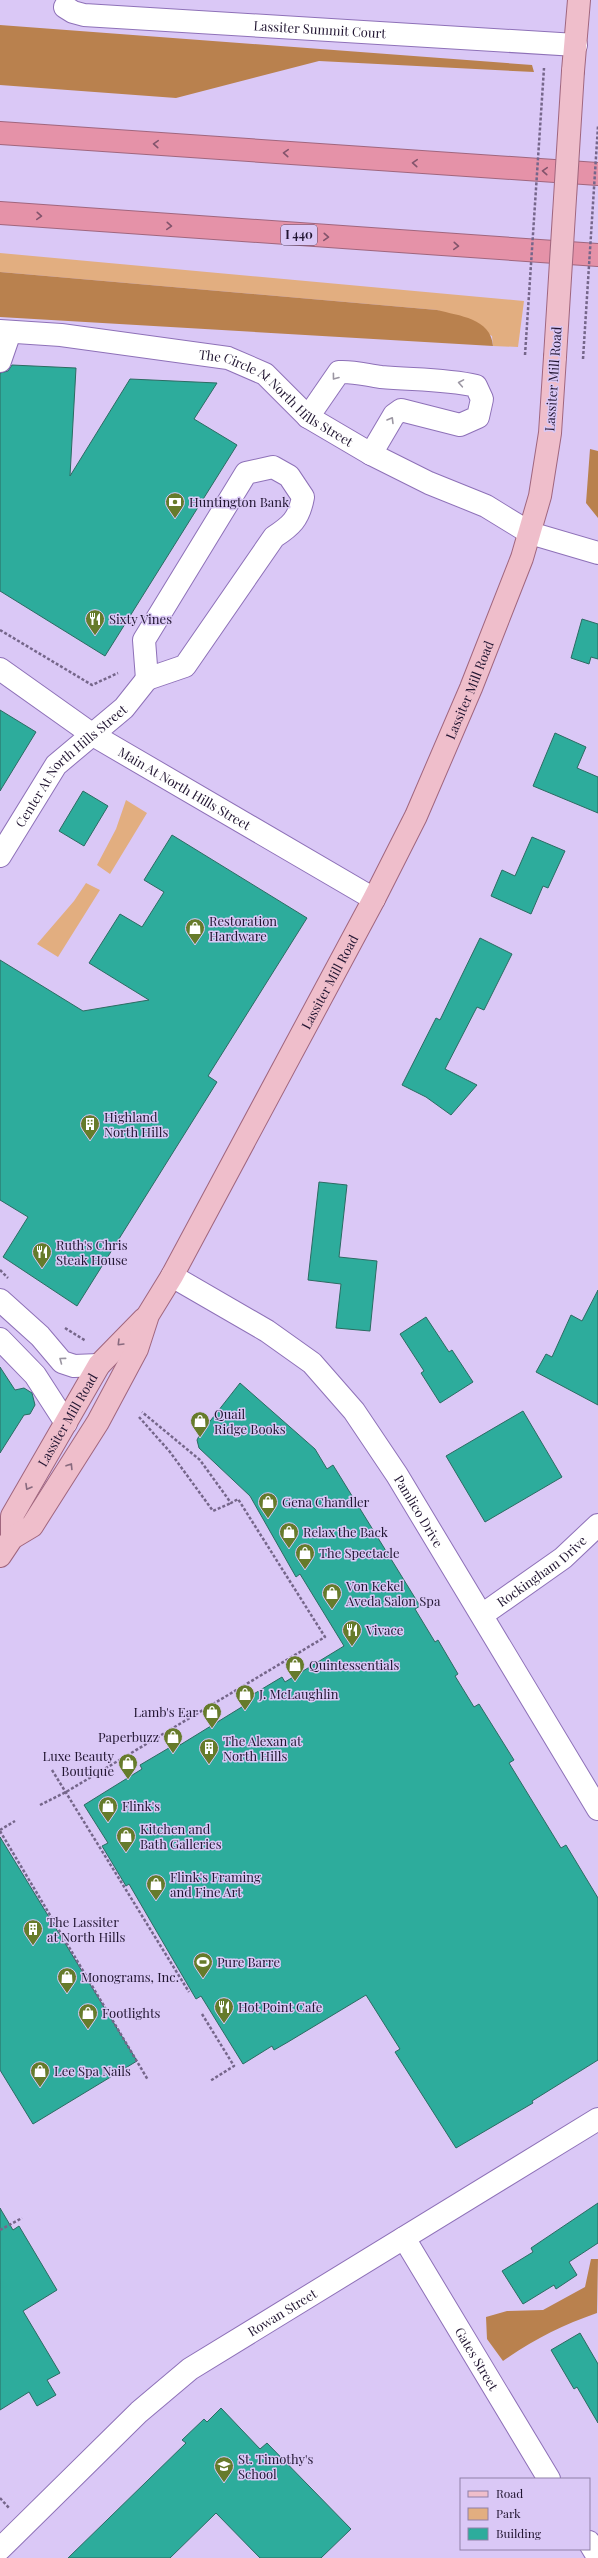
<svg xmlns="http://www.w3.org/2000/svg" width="598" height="2558" font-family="'Playfair Display',serif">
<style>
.green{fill:#e2ae80}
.forest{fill:#b9814e}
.building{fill:#2dac9c;stroke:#2c6b62}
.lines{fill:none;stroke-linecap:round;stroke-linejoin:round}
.minor-casing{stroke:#8e71b8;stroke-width:24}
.major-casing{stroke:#a0667e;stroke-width:24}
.highway-casing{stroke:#a0667e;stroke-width:24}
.path{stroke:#75668a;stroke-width:2.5;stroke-dasharray:3 2;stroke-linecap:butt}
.minor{stroke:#fff;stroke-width:22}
.major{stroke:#efbecb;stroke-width:22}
.highway{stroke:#e592a8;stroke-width:22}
.major-bridge-casing{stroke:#a0667e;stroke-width:24;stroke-linecap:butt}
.path-bridge{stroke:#75668a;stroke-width:2.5;stroke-dasharray:3 2;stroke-linecap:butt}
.major-bridge{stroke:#efbecb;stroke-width:22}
.oneway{stroke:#83546c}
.oneway2{stroke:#9b96a2}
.oneway3{stroke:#886a7e}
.labels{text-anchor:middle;stroke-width:3;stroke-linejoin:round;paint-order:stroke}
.shield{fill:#dac8f6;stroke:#584b6c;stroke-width:1}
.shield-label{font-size:12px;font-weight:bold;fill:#211531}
.street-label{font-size:13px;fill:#211531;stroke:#dac8f6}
.poi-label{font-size:13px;fill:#211531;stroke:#dac8f6;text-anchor:start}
</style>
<rect width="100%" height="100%" fill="#dac8f6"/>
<path class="green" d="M0,253L524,301L518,347L493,346L492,336L437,310L0,272Z
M126,800L147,813L110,874L97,865L116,829Z
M86,883L100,890L58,957L37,944L74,901Z"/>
<path class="forest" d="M0,25L532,65L534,72L319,61L176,98L0,85Z
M0,272L437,310C459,316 491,318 493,346L0,317Z
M590,449L598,451V518L586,503Z
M591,2259H598L597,2313C562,2325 533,2340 503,2361L487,2339L486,2317L507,2311L543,2310L585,2287Z"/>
<path class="building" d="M12,365L76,368L70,476L130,379L217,383L194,419L237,445L105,656L0,591V373L8,371Z
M582,619L598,624V659L591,657L589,664L571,658Z
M0,710L36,732L0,791Z
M555,733L586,747L577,768L598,777V813L533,786Z
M83,791L108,806L84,846L59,831Z
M172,835L307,918L208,1076L217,1082L77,1306L3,1257L28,1217L0,1200V960L83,1011L149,1000L89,963L120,914L142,927L164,892L144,880Z
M532,837L565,851L548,888L543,886L531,914L491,896L502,870L515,876Z
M480,938L512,954L484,1010L477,1007L445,1069L477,1085L451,1115L426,1097L402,1085L436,1018L440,1020Z
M319,1182L347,1185L339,1257L377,1261L370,1331L336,1328L341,1284L308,1280Z
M598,1290V1405L536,1372L546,1354L552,1357L571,1315L582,1321Z
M426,1317L449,1352L452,1350L473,1382L440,1403L421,1373L424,1371L400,1334Z
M0,1367L15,1390L24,1388L32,1393L35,1405L30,1414L24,1415L0,1453Z
M240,1383L315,1449L327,1469L333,1465L420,1606L415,1609L435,1642L438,1640L458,1674L455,1676L474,1707L479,1704L514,1760L509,1763L561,1848L566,1845L598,1898V2060L532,2101L533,2103L456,2148L395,2052L400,2049L366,1995L288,2042L274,2050L272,2046L243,2064L201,1996L196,1999L129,1884L126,1886L102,1846L108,1843L84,1805L142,1769L140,1765L179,1742L180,1745L245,1705L242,1701L282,1677L285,1682L344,1646L300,1574L296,1577L250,1496L199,1448L197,1440L200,1434Z
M523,1411L562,1477L485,1522L446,1456Z
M0,1837L137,2061L33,2124L0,2070Z
M598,2203V2243L569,2262L577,2275L556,2289L554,2285L523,2304L502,2271L533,2252L531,2248Z
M0,2208L13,2230L19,2226L57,2290L23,2311L60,2373L47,2380L56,2395L37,2406L29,2392L0,2410Z
M580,2333L598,2364V2423L577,2387L574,2389L551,2350Z
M221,2408L260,2449L267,2443L351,2529L321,2558H260L216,2513L170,2558H68L186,2443L182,2440L204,2419L207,2422Z"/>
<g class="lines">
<defs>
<g id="minor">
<path id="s1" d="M65,7L73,12L84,15L576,45"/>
<path id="s2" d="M0,331L61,335L228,358L265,374L308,417L371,454L429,483L486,506L530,533L598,553"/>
<path d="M0,361L10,332"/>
<path d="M308,417L339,372C354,371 366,375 381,377C413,380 445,379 476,386L482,399L478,417L460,425L401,410L394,415L371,454"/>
<path d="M273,467L289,476L303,497C299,519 291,526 274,537L185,666L147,679L144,640L246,473Z"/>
<path id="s3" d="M0,669L93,735L374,899"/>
<path id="s4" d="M0,856L56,765L124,708L147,679"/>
<path id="s5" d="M172,1276L267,1331L312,1363L354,1411L397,1475L598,1809"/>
<path d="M0,1300L40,1336L62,1362L74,1366L99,1365"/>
<path d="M0,1339L35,1375L66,1423"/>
<path id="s6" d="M482,1615L563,1558L598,1525"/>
<path id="s7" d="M404,2238L549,2479"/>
<path d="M589,2542L598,2557"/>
<path id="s8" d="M0,2549L139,2412L190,2369L598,2119"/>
</g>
<g id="major">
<path d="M573,71L579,0"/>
<path id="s9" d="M12,1538V1516L99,1365L144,1319"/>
<path id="s10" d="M0,1556L12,1538L32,1526L98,1422L137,1349L148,1315L172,1276L374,899L416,816L471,688L522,558L540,496L550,433L555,357"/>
</g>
<path id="highway" d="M0,133L598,174
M0,213L598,255"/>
</defs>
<use href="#minor" class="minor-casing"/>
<use href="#major" class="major-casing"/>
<use href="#highway" class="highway-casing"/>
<path class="path" d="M0,630L92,685L118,673
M0,1270L8,1278
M65,1328L86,1341
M139,1417L170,1452L213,1511L231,1503
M52,1770L189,1992
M40,1805L66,1792L325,1637L238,1499L231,1503L200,1460L142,1412
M0,1830L15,1821
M0,1831L148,2080
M202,2014L234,2066L210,2081
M0,2230L22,2218
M0,2498L9,2508"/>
<use href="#minor" class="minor"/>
<use href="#major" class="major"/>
<use href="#highway" class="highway"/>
<defs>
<path id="major-bridge" d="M555,357L573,71"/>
</defs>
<use href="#major-bridge" class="major-bridge-casing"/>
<path class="path-bridge" d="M525,355L544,68
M583,359L598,126"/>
<use href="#major-bridge" class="major-bridge"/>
</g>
<defs><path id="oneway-chevron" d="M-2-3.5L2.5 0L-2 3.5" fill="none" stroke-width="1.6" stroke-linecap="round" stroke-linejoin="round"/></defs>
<g class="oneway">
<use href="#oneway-chevron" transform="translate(156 144) rotate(-176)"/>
<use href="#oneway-chevron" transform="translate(286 153) rotate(-176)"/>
<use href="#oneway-chevron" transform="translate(415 163) rotate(-176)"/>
<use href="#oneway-chevron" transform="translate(545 171) rotate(-176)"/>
<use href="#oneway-chevron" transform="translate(39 216) rotate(4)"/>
<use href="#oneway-chevron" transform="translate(169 226) rotate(4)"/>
<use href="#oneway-chevron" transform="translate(326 237) rotate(4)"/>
<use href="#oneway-chevron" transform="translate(456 246) rotate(4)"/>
</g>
<g class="oneway2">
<use href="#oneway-chevron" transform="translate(335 377) rotate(127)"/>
<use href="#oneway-chevron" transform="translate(461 383) rotate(-170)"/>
<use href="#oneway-chevron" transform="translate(391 420) rotate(-59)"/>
<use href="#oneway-chevron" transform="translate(62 1360) rotate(-143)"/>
</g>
<g class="oneway3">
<use href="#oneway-chevron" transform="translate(120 1343) rotate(135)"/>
<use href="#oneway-chevron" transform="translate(70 1466) rotate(-58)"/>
<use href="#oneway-chevron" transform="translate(28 1487) rotate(120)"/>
</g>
<defs>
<symbol id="bank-pin" viewBox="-11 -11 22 30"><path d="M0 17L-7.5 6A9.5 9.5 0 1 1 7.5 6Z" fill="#667b2b" stroke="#dac8f6"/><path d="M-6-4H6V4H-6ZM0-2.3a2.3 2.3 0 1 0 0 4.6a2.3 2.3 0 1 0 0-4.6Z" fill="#fff"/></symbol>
<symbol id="restaurant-pin" viewBox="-11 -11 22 30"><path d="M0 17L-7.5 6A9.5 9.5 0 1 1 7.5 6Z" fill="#667b2b" stroke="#dac8f6"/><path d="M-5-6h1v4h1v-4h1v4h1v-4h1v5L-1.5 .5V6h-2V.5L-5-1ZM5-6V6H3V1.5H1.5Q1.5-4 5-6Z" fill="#fff"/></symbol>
<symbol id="shop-pin" viewBox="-11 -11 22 30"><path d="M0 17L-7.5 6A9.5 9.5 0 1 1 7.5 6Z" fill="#667b2b" stroke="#dac8f6"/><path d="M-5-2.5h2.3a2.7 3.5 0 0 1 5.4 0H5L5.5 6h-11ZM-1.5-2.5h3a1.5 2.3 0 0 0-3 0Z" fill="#fff"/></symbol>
<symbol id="building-pin" viewBox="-11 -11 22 30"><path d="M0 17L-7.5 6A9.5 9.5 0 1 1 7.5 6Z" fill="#667b2b" stroke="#dac8f6"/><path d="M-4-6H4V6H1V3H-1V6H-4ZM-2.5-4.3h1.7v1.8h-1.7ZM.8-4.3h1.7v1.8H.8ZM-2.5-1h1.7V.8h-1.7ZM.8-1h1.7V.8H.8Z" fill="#fff"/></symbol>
<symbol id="stadium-pin" viewBox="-11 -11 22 30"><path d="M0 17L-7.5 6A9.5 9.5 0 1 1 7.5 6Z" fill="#667b2b" stroke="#dac8f6"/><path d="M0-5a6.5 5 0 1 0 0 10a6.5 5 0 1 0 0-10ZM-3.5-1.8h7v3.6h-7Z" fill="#fff"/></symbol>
<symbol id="school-pin" viewBox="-11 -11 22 30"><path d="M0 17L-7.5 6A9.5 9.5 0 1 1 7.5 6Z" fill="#667b2b" stroke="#dac8f6"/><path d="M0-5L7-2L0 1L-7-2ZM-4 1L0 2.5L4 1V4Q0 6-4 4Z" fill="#fff"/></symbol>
</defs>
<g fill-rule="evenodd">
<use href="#bank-pin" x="164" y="491" width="22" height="30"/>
<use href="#restaurant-pin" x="84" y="608" width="22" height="30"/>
<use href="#shop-pin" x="184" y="917" width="22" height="30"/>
<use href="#building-pin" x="79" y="1113" width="22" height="30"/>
<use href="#restaurant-pin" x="31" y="1241" width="22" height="30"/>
<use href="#shop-pin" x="189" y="1410" width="22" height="30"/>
<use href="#shop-pin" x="257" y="1491" width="22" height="30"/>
<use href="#shop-pin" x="278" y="1521" width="22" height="30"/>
<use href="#shop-pin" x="294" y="1542" width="22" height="30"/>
<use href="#shop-pin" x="321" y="1582" width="22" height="30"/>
<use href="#restaurant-pin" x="341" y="1619" width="22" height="30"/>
<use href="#shop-pin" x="284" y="1654" width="22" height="30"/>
<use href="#shop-pin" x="234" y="1683" width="22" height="30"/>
<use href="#shop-pin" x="201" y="1701" width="22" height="30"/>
<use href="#shop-pin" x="162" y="1726" width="22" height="30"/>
<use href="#building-pin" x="198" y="1737" width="22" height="30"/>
<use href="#shop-pin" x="117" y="1752" width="22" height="30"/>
<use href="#shop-pin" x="97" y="1795" width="22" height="30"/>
<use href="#shop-pin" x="115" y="1825" width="22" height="30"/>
<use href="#shop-pin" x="145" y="1873" width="22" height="30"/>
<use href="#building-pin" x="22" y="1918" width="22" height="30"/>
<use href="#stadium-pin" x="192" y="1951" width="22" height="30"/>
<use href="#shop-pin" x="56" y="1966" width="22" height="30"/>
<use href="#restaurant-pin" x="213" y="1996" width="22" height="30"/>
<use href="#shop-pin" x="77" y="2002" width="22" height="30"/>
<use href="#shop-pin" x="29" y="2060" width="22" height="30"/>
<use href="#school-pin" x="213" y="2455" width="22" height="30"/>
</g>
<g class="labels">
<rect class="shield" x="281" y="225" width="36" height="20" rx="3"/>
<g class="shield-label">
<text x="299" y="239">I 440</text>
</g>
<g class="street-label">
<text dy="5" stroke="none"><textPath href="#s1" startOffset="257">Lassiter Summit Court</textPath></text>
<text transform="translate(553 379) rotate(-86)" y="5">Lassiter Mill Road</text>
<text dy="5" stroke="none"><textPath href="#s2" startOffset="291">The Circle At North Hills Street</textPath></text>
<text dy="5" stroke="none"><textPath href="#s10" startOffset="990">Lassiter Mill Road</textPath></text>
<text dy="5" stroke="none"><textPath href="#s4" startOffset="116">Center At North Hills Street</textPath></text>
<text dy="5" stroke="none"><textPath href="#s3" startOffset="220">Main At North Hills Street</textPath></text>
<text dy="5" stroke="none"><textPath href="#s10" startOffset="666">Lassiter Mill Road</textPath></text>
<text dy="5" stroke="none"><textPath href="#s9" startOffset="133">Lassiter Mill Road</textPath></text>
<text dy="5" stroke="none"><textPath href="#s5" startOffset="348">Pamlico Drive</textPath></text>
<text dy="5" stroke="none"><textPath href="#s6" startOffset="74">Rockingham Drive</textPath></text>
<text dy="5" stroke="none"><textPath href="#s8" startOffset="370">Rowan Street</textPath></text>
<text dy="5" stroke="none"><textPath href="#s7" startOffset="141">Gates Street</textPath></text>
</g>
<g class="poi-label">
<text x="189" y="507">Huntington Bank</text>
<text x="109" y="624">Sixty Vines</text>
<text x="209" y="926">Restoration<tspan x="209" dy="15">Hardware</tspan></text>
<text x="104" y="1122">Highland<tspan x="104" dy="15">North Hills</tspan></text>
<text x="56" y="1250">Ruth's Chris<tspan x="56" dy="15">Steak House</tspan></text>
<text x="214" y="1419">Quail<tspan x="214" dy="15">Ridge Books</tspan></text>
<text x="282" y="1507">Gena Chandler</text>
<text x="303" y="1537">Relax the Back</text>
<text x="319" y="1558">The Spectacle</text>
<text x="346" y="1591">Von Kekel<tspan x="346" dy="15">Aveda Salon Spa</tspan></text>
<text x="366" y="1635">Vivace</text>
<text x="309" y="1670">Quintessentials</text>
<text x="259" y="1699">J. McLaughlin</text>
<text x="198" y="1717" text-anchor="end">Lamb's Ear</text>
<text x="159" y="1742" text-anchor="end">Paperbuzz</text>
<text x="223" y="1746">The Alexan at<tspan x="223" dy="15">North Hills</tspan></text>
<text x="114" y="1761" text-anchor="end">Luxe Beauty<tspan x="114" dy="15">Boutique</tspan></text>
<text x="122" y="1811">Flink's</text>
<text x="140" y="1834">Kitchen and<tspan x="140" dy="15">Bath Galleries</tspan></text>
<text x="170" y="1882">Flink's Framing<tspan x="170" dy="15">and Fine Art</tspan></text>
<text x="47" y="1927">The Lassiter<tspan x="47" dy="15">at North Hills</tspan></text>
<text x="217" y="1967">Pure Barre</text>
<text x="81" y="1982">Monograms, Inc.</text>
<text x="238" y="2012">Hot Point Cafe</text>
<text x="102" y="2018">Footlights</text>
<text x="54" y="2076">Lee Spa Nails</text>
<text x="238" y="2464">St. Timothy's<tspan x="238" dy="15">School</tspan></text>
</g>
</g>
<rect x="460" y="2478" width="130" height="72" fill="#dac8f6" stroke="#9080a7"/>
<rect x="468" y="2491" width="20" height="6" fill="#efbecb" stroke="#9080a7"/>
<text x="496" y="2498" font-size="12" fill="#211531">Road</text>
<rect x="468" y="2508" width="20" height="12" fill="#e2ae80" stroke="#9080a7"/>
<text x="496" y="2518" font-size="12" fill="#211531">Park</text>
<rect x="468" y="2528" width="20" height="12" fill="#2dac9c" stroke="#9080a7"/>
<text x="496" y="2538" font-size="12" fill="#211531">Building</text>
</svg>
